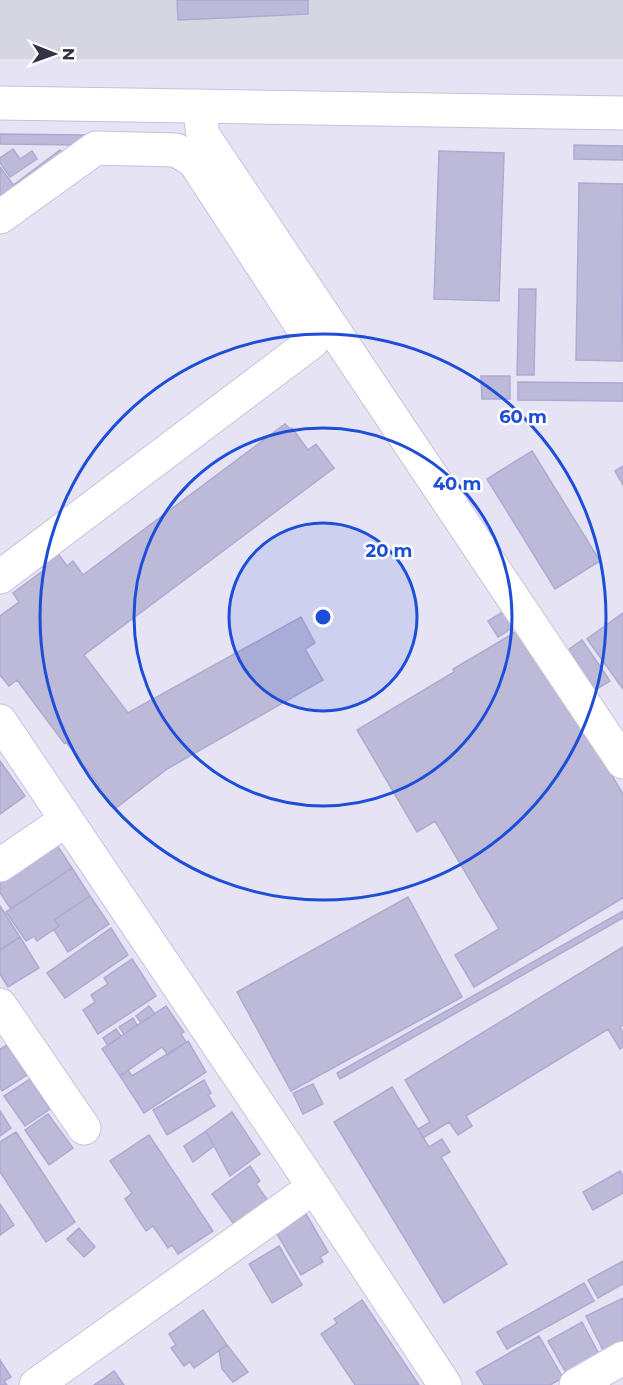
<svg xmlns="http://www.w3.org/2000/svg" width="623" height="1385" font-family="Montserrat,sans-serif">
<style>
.industrial{fill:#d6d5e2}
.building{fill:#bdbad9;stroke:#aea9d2;stroke-width:1.5}
.lines{fill:none;stroke-linecap:round;stroke-linejoin:round}
.minor-casing{stroke:#c6c1de;stroke-width:35}
.minor{stroke:#fff;stroke-width:33}
.ring{fill:none;stroke:#1d4ed8;stroke-width:3}
.centre{fill:#1d4ed8;stroke:#fff;stroke-width:3}
.ring-label{font-size:18px;text-anchor:middle;font-weight:bold;fill:#1d4ed8;stroke:#fff;stroke-width:5;stroke-linejoin:round;paint-order:stroke}
</style>
<rect width="100%" height="100%" fill="#e6e3f4"/>
<path class="industrial" d="M0,0H623V59H0Z"/>
<path class="building" d="M177,0H308V14L178,20Z
M0,134L86,135V145L0,144Z
M574,145L623,146V160L574,159Z
M13,149L20,159L32,151L37,159L10,177L0,163V158Z
M60,150L66,156L20,191L15,184Z
M439,151L504,153L499,301L434,299Z
M0,167L15,187L0,207Z
M579,183L623,184L622,361L576,360Z
M519,289H536L534,375H517Z
M481,376H510V399H482Z
M518,382L623,383V401L518,400Z
M285,424L290,429L292,428L308,450L316,444L334,468L84,655L128,713L301,617L315,643L305,649L323,680L167,769L116,808L113,804L111,806L96,787L99,785L66,742L64,743L17,680L9,686L0,675V616L19,602L13,593L44,570L41,565L57,552L67,566L73,561L83,575Z
M532,451L600,561L555,589L487,479Z
M623,466V485L615,471Z
M511,607L520,623L498,637L488,621Z
M623,613V689L587,639Z
M524,627L623,794V898L474,987L455,955L499,929L435,821L417,832L357,730L454,672L453,669Z
M582,640L610,681L595,690L568,650Z
M0,761L25,796L0,814Z
M55,842L72,868L11,909L0,893V878Z
M72,868L90,896L54,920L59,926L37,941L34,936L26,941L6,912Z
M90,896L109,924L68,952L54,930L59,926L54,920Z
M408,897L462,997L291,1091L237,992Z
M0,906L20,937L0,950Z
M623,911V918L340,1079L337,1073Z
M111,928L128,955L65,998L47,973Z
M20,937L39,968L8,987L0,974V950Z
M623,947V1025L620,1027L623,1033V1047L620,1049L608,1029L466,1116L472,1126L458,1135L449,1122L423,1138L418,1129L430,1122L405,1080Z
M132,959L156,996L98,1034L83,1010L95,1002L91,995L108,984L104,978Z
M149,1006L155,1014L141,1023L136,1016Z
M166,1006L184,1032L181,1034L186,1042L168,1055L162,1047L120,1076L102,1049Z
M133,1018L137,1025L124,1034L119,1027Z
M116,1029L121,1036L108,1046L103,1038Z
M188,1041L206,1072L144,1113L120,1076L128,1070L132,1076Z
M7,1045L27,1075L2,1091L0,1088V1049Z
M30,1079L50,1109L25,1126L4,1096Z
M204,1080L211,1093L208,1095L215,1106L167,1135L153,1110Z
M313,1084L323,1104L303,1114L293,1093Z
M392,1087L429,1147L442,1139L450,1152L441,1157L507,1264L444,1303L334,1122Z
M0,1111L11,1128L0,1136Z
M232,1112L260,1154L230,1176L206,1131Z
M48,1114L73,1148L49,1165L25,1130Z
M206,1131L214,1146L193,1162L184,1146Z
M16,1132L75,1222L46,1242L0,1172V1142Z
M149,1135L213,1231L178,1254L172,1245L168,1248L153,1226L146,1231L125,1199L132,1193L110,1161Z
M250,1166L260,1181L256,1184L269,1202L236,1227L212,1194Z
M620,1171L623,1176V1193L593,1210L583,1192Z
M0,1204L14,1225L0,1235Z
M306,1214L328,1252L320,1257L323,1262L301,1275L276,1232Z
M79,1228L95,1247L84,1257L67,1239Z
M279,1246L302,1285L272,1303L249,1264Z
M623,1261V1284L598,1298L588,1280Z
M584,1283L594,1301L507,1349L497,1332Z
M623,1298V1342L604,1352L586,1316Z
M362,1300L419,1385H355L321,1334L337,1323L334,1319Z
M203,1310L227,1345L194,1368L190,1362L184,1366L171,1348L176,1345L169,1334Z
M582,1322L599,1354L566,1373L548,1341Z
M539,1336L563,1378L550,1385H484L476,1372Z
M227,1345L248,1372L233,1382L222,1369L219,1350Z
M0,1360L11,1377L4,1381L7,1385H0Z
M114,1371L124,1385H94L103,1379Z"/>
<g class="lines">
<defs>
<path id="minor" d="M0,103L623,113
M199,106L203,135L623,762
M0,217L96,148L176,150L194,161L312,342L0,577
M0,721L314,1187L445,1385
M0,865L66,820
M0,1005L84,1128
M36,1385L314,1187
M576,1385L623,1358"/>
</defs>
<use href="#minor" class="minor-casing"/>
<use href="#minor" class="minor"/>
</g>
<circle cx="323" cy="617" r="94" fill="#1d4ed8" fill-opacity=".12"/>
<g class="ring">
<circle cx="323" cy="617" r="94"/>
<circle cx="323" cy="617" r="189"/>
<circle cx="323" cy="617" r="283"/>
</g>
<circle cx="323" cy="617" r="9" class="centre"/>
<g class="ring-label">
<text x="523" y="423">60 m</text>
<text x="457" y="490">40 m</text>
<text x="389" y="557">20 m</text>
</g>
<g transform="translate(54 54) rotate(91)" stroke="#ffffff" stroke-width="4.5" paint-order="stroke">
<path d="M0-4.5L10 22L0 15L-10 22Z" fill="#353246"/>
<text y="-9" font-size="16" font-weight="bold" text-anchor="middle" fill="#353246">N</text>
</g>
</svg>
